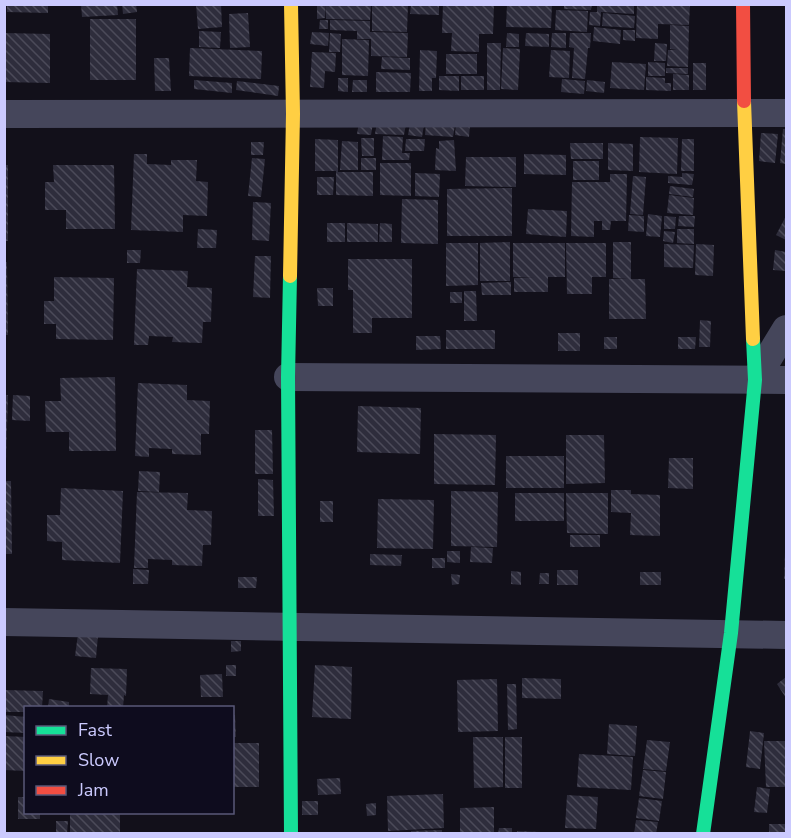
<svg xmlns="http://www.w3.org/2000/svg" width="791" height="838" font-family="'Nunito Sans',sans-serif">
<style>
.building{fill:url(#building-back-hatch)}
.lines{fill:none;stroke-linecap:round;stroke-linejoin:round}
.street{stroke:#45465b;stroke-width:28}
.fast{stroke:#16e098;stroke-width:14}
.slow{stroke:#ffcf43;stroke-width:14}
.jam{stroke:#f24e42;stroke-width:14}
</style>
<defs>
<pattern id="building-back-hatch" width="6" height="6" patternUnits="userSpaceOnUse" patternTransform="scale(1.5)"><rect width="6" height="6" fill="#2e2d3c"/><path d="M-1 5l2 2M0 0l6 6M5-1l2 2" fill="none" stroke="#4b4a59"/></pattern>
</defs>
<rect width="100%" height="100%" fill="#12101a"/>
<path class="building" d="M81,4H117L118,15L82,17Z
M122,4H136L137,12L123,14Z
M196,4H221L222,27L198,29Z
M317,4H326L325,18L317,19Z
M326,4H371L370,20L326,19Z
M372,4H408L407,32L372,31Z
M411,4H439V15L410,14Z
M443,4H494L493,34H479V52L451,51L452,33H442Z
M507,4H552L551,28L506,27Z
M564,4H592L591,10L564,9Z
M597,4H634V14L601,12L600,26L589,25L590,12H597Z
M637,4H690L689,25L658,24V39L636,38Z
M7,5H48V13L7,12Z
M556,10L588,11L587,32L555,30Z
M248,13L250,47L230,48L229,14Z
M603,13L635,16L634,28L602,26Z
M90,19H136V80H90Z
M320,20H328V29H319Z
M330,20L370,21V32L408,33L407,57L371,56V39H357V31L330,30Z
M670,25L689,26L688,67L667,66L668,50H677L670,49Z
M594,27L621,30L620,44L593,41Z
M623,30H635V41L623,40Z
M199,31L221,32L220,48L199,47Z
M312,32L329,33L328,46L310,44Z
M4,33L50,34V83L4,82Z
M330,33L341,34L340,52H329Z
M507,33L519,34V47H506Z
M526,33L549,34V47L525,46Z
M552,33H566V48L551,47Z
M570,33H591L590,48H588L585,79L572,78L574,48L569,47Z
M342,39L369,40L368,76L342,75Z
M487,43H501L500,90H487Z
M655,43L667,44L666,61H654Z
M190,48L262,51L261,79L189,76Z
M503,48L520,49L518,90L501,89Z
M420,50L437,51L436,78H432V91H419Z
M551,50L570,51L569,78L549,77Z
M312,52L336,53L335,72L325,71L324,88L310,87Z
M446,54H477V74H446Z
M382,57L410,58V70L381,69Z
M154,58H169L171,91H155Z
M612,62L646,64L644,90L610,88Z
M648,62L665,63V76H648Z
M693,63H706V90H693Z
M666,68H688V74L666,73Z
M376,72L411,73L410,92H376Z
M673,74L689,75V90H673Z
M439,76H459V91L439,90Z
M461,76H484V90H461Z
M646,77L665,78V83H671V91L646,90Z
M338,78H348V92L338,91Z
M562,79L585,81L584,94L561,92Z
M194,80L232,83V93L194,89Z
M353,80H367V92H352Z
M587,80L605,82L604,93L586,91Z
M237,81L279,86L278,96L236,90Z
M359,122L373,123L371,135L357,134Z
M377,122L406,124L404,135L375,134Z
M410,123L424,125L422,137L408,135Z
M426,123L455,125L453,137L425,135Z
M456,123L470,125L469,137L455,135Z
M783,129H786V164L780,163Z
M761,133L778,134L775,163L759,161Z
M383,136L403,137L402,153H410L409,160H382Z
M640,137L678,138L677,174L639,172Z
M361,138H374V156H362Z
M315,139L338,140V172H373V196L336,195V171H315Z
M406,139H425L424,151H405Z
M682,139H694V171H681Z
M454,140L456,171L435,170L436,148L439,149V141Z
M342,141L358,142V170H340Z
M251,142H264L263,155H251Z
M570,143H603V159H571Z
M608,143L633,144V171L608,170Z
M134,154H147V164L171,165V160H197L196,181L208,182L207,216L183,215V232L131,230Z
M524,154L566,155V175L524,174Z
M466,157H516V187L465,186Z
M252,158L265,159L261,197L248,196Z
M361,158H376V170H361Z
M573,161H599V180H573Z
M380,163H411V196L380,195Z
M4,165H8V241H4Z
M53,165H114L115,229H66V210H45V182H54Z
M415,173L440,174L439,197L415,196Z
M682,173L694,174L692,185L668,183V176L682,177Z
M610,174H627L626,221H611L610,230H602V221H594V237L571,236L572,182H610Z
M633,176L646,177L643,215L630,214Z
M317,177H334L333,195H317Z
M670,186L694,189L693,197L669,194Z
M512,188V236H447V189Z
M669,195L694,198L693,215L667,213Z
M402,199L438,200V244L401,243Z
M253,202L271,203L269,241L252,240Z
M528,209L567,211L566,237L526,234Z
M648,214L662,216L660,237L646,236Z
M629,215L644,216V232L628,231Z
M664,216L676,217L675,229H664Z
M679,216H695L694,227L678,226Z
M786,216V240L776,235Z
M327,223H345V242H327Z
M347,223L378,224V242H347Z
M380,223L392,224V242H379Z
M198,229L217,230L216,248H197Z
M677,229H694V244L677,243Z
M664,231L675,232L673,243L663,241Z
M510,242V281H480V243Z
M613,242H631V279H645L646,319H609V279H628L613,278Z
M446,243H478V285L446,286Z
M513,243H565V277H548V292H514V278L534,277H513Z
M566,243H606V277H592V294H567Z
M664,244L694,245L693,268L664,267Z
M696,244L714,245L713,276L695,275Z
M127,250H141L140,263H127Z
M775,250L786,252V271L773,270Z
M255,256H271L270,298L253,297Z
M348,259H412V318H372V333H353V290H348Z
M4,262H7L8,335H4Z
M137,269L188,271L187,287L212,288L211,322H203L202,343L172,342L173,337L149,336L148,345H134Z
M54,277L114,278L113,340L56,339V324H44V301H54Z
M511,282V295H482L481,283Z
M317,288H333V306H318Z
M464,291H476L477,321H464Z
M450,292H462V303H450Z
M700,320L711,321L710,347H699Z
M446,330H495V349H446Z
M558,333H580V351H558Z
M416,336H440L441,349L416,350Z
M604,337H617V349H604Z
M678,337H696L695,349H678Z
M115,377L116,451H69V432H46L45,401H61L60,378Z
M138,383L187,385V400L210,401L209,434H201V455L172,454V449L149,448V457L135,456Z
M4,395H8L6,461H4Z
M13,395L30,396V421L12,420Z
M358,406L421,408L420,454L357,452Z
M255,430H272L273,474H255Z
M434,434L496,435L495,485L434,484Z
M566,435H604L605,483L566,484Z
M506,456H564V488H506Z
M669,458H693V489L668,488Z
M139,471L160,472L159,492L138,491Z
M258,479L273,480L274,516H258Z
M4,481H11L12,554H4Z
M61,488L123,491L120,563L62,560V542L47,541V515H60Z
M611,490H631V494L660,495V536L630,535L631,513L611,512Z
M451,491L498,492L497,547L451,546Z
M137,492L188,493L187,510L212,511L211,545H203L202,566L172,565V560L148,559V568H134Z
M515,493H564V521H515Z
M566,493H608V534L567,533Z
M378,499L434,500L433,549L377,548Z
M320,501H333V522H320Z
M570,535H600V547H570Z
M471,547L493,548L492,563L470,562Z
M447,551H460V563L447,562Z
M785,552H786V579H784Z
M370,554L402,555L401,566L370,565Z
M432,558H445V568H432Z
M133,569L149,570L148,584H133Z
M557,570H578V585H557Z
M511,571L521,572V585L511,584Z
M640,572H661V585H640Z
M540,573H549V584H539Z
M451,574L460,575L459,584L452,585Z
M238,577H257L256,588H238Z
M78,634L98,636L96,658L75,656Z
M231,641H241V651L231,652Z
M226,665H236V676H226Z
M315,665L352,667L351,719L312,717Z
M91,668L127,669L126,696L124,695L123,708H107L108,695L90,694Z
M222,674L223,697H201L200,675Z
M786,677V698L777,684Z
M522,678L561,679V699L522,698Z
M497,679L498,731L458,732L457,680Z
M507,684H516L517,729L508,730Z
M4,690L43,691L42,708H26V712H4Z
M49,699L69,702V708H48Z
M4,715L26,717V733L4,732Z
M232,715H235L236,737H232Z
M609,724L637,726L635,756L607,754Z
M750,731L764,733L760,769L746,767Z
M4,736L26,737V771L4,770Z
M473,737H503V787L474,788Z
M505,737H522V788H505Z
M647,740L670,742L666,771L643,769Z
M764,741H786V787H766Z
M232,743H259V787H232Z
M579,754L633,757L631,790L577,787Z
M643,770L666,772L663,799L639,796Z
M340,778L341,794L318,795L317,779Z
M757,787L770,789L767,813L754,812Z
M443,794L444,828L388,831L387,796Z
M567,795L598,797L596,829L565,828Z
M18,797H26V813H40V819H18Z
M639,798L662,801L659,821L636,818Z
M302,801H318V815H302Z
M376,803V815L367,816L366,804Z
M494,807V834H460V808Z
M70,813H120V834H70Z
M636,820L658,822L656,834H634Z
M56,821H68L67,834H56Z
M769,824H786V834H769Z
M499,828H512V834H498Z
M442,830V834H411V831Z
M517,831L541,832V834H517Z"/>
<g class="lines">
<path class="street" d="M4,114L786,113
M288,377L786,380
M755,380L786,329
M4,622L786,635"/>
<path class="fast" d="M290,276L288,377L291,834
M703,834L731,633L755,380L753,339"/>
<path class="slow" d="M744,101L753,339
M290,276L293,114L291,4"/>
<path class="jam" d="M743,4L744,101"/>
</g>
<rect width="791" height="838" fill="none" stroke="#cbcafe" stroke-width="12"/>
<rect x="24" y="706" width="210" height="108" fill="#0e0c1e" stroke="#5a5878" stroke-width="1.5"/>
<rect x="36" y="726" width="30" height="9" fill="#16e098" stroke="#5a5878" stroke-width="1.5"/>
<text x="78" y="736" font-size="18" fill="#cbcafe">Fast</text>
<rect x="36" y="756" width="30" height="9" fill="#ffcf43" stroke="#5a5878" stroke-width="1.5"/>
<text x="78" y="766" font-size="18" fill="#cbcafe">Slow</text>
<rect x="36" y="786" width="30" height="9" fill="#f24e42" stroke="#5a5878" stroke-width="1.5"/>
<text x="78" y="796" font-size="18" fill="#cbcafe">Jam</text>
</svg>
